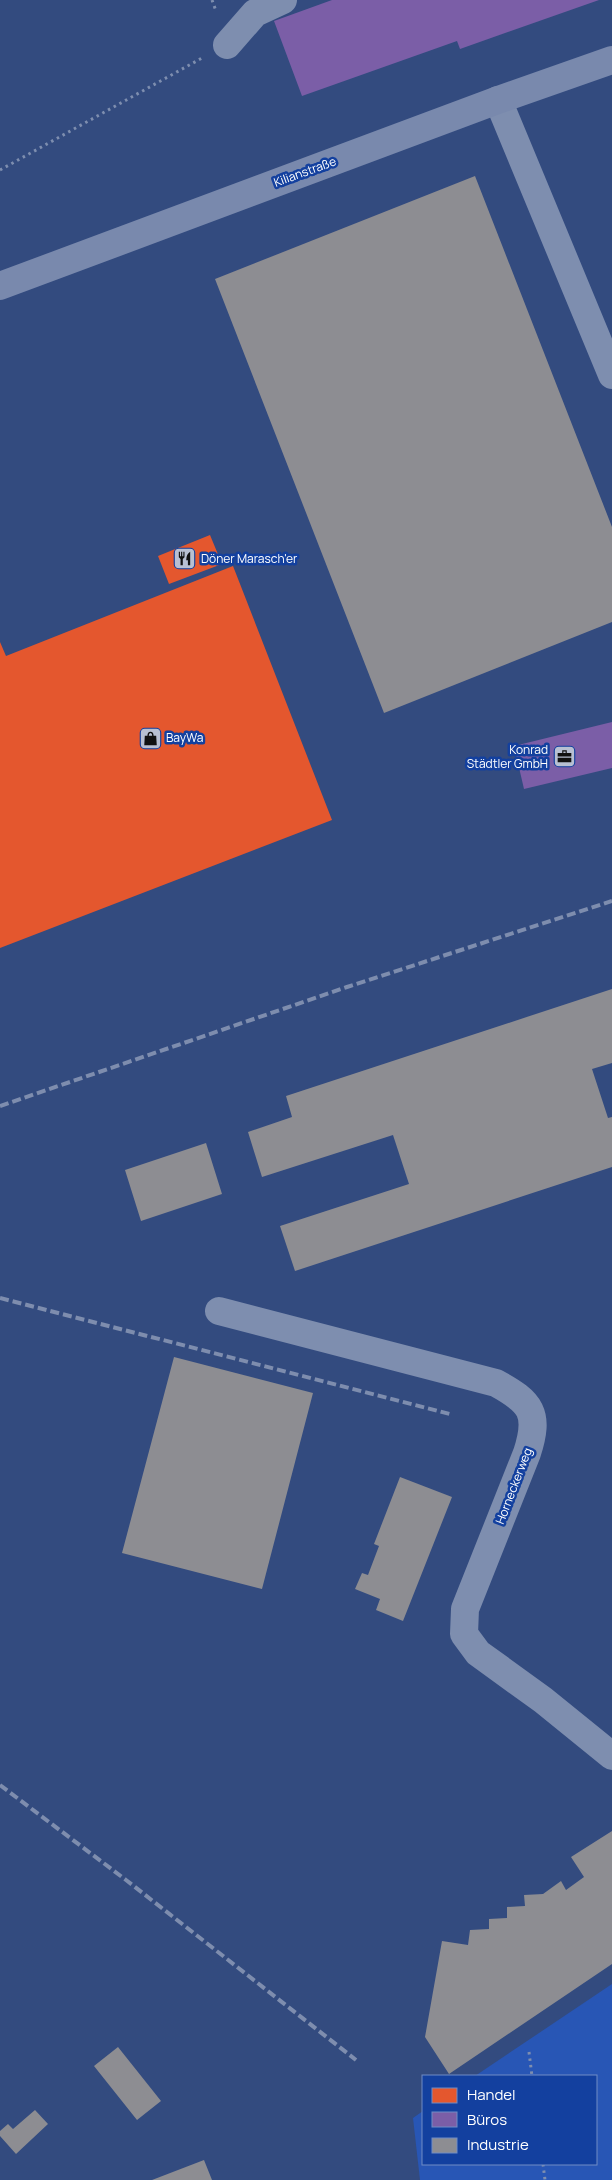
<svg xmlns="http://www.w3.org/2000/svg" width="612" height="2180" font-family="Manrope,sans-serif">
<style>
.green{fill:#2856b5}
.shops{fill:#e4572e}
.offices{fill:#7b5ea7}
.industry{fill:#8d8d92}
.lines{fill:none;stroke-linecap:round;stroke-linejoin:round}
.path{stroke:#7e8eaf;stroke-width:3;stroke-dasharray:2.5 4;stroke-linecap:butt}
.minor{stroke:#7e8eaf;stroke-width:28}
.secondary{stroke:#7989ad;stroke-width:28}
.rail{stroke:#7e8dae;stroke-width:4;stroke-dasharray:9 4;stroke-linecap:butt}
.labels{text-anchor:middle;stroke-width:5;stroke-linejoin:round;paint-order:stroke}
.street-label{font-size:12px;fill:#fff;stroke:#13409f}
.poi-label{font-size:12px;fill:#fff;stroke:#13409f;text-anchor:start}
</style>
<rect width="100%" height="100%" fill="#334b7f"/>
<path class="green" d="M612,1984V2180H420L413,2118L423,2111V2164H596V2076H475Z"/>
<path class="shops" d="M210,535L222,564L169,584L158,556Z
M233,566L332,820L0,948V642L6,656Z"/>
<path class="offices" d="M332,0H599L460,49L457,41L302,96L274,21Z
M612,722V768L524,789L514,746Z"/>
<path class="industry" d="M475,176L612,527V622L384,713L215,279Z
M612,989V1063L592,1069L608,1118L612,1117V1167L295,1271L280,1226L409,1184L393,1135L262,1177L248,1132L292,1117L286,1096Z
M206,1143L222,1194L141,1221L125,1170Z
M174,1357L313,1393L262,1589L122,1553Z
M400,1477L452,1497L403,1621L376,1610L380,1599L355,1589L362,1573L368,1575L379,1546L374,1544Z
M612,1831V1964L449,2074L425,2037L442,1941L468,1945L470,1930L489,1929V1919L507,1918V1907L525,1906L524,1895L543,1894L561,1881L566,1890L584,1877L571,1857Z
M118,2047L161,2101L137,2120L94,2066Z
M35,2110L48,2124L16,2154L0,2136V2131L8,2124L13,2129Z
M204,2160L212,2180H152Z"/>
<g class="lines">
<path class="path" d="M212,0L216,11
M0,170L202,58
M529,2052L532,2076
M543,2164L545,2180"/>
<path class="minor" d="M227,45L255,13L283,0
M498,100L612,375
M219,1311L496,1383C531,1402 540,1413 527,1453L465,1609L464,1634L478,1653L543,1700L612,1756"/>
<path class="secondary" d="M0,286L498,100L612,60"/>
<path class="rail" d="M0,1106L347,987L612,901
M0,1298L450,1414
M0,1785L126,1880L356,2060"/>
</g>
<defs>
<symbol id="restaurant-square" viewBox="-11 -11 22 22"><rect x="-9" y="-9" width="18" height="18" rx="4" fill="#b8c0d2" stroke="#13409f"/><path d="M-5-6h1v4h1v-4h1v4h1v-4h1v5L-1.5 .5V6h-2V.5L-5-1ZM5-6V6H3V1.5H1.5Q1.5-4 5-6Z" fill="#111"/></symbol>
<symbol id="shop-square" viewBox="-11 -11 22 22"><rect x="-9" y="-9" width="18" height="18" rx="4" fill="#b8c0d2" stroke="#13409f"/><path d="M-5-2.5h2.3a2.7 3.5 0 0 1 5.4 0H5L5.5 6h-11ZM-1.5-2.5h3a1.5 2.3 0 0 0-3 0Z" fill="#111"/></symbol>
<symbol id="office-square" viewBox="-11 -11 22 22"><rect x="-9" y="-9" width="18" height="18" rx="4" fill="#b8c0d2" stroke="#13409f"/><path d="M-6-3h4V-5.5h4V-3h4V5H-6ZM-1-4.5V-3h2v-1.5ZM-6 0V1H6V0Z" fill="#111"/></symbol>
</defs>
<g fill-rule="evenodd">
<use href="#restaurant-square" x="172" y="546" width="25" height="25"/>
<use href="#shop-square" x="138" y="726" width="25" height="25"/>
<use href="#office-square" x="552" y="744" width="25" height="25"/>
</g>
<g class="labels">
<g class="street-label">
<text transform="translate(305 172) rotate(-20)" y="4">Kilianstraße</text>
<text transform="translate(514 1486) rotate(-69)" y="4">Horneckerweg</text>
</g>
<g class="poi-label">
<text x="201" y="563">Döner Marasch'er</text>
<text x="166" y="742">BayWa</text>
<text x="548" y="754" text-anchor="end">Konrad<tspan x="548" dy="14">Städtler GmbH</tspan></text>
</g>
</g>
<rect x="422" y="2075" width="175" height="90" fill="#13409f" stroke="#718cc5"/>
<rect x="432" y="2088" width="25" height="15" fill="#e4572e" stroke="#718cc5"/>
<text x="467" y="2100" font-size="15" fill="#ffffff">Handel</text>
<rect x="432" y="2112" width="25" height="15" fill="#7b5ea7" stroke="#718cc5"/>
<text x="467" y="2125" font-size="15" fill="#ffffff">Büros</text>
<rect x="432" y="2138" width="25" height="15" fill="#8d8d92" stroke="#718cc5"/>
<text x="467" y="2150" font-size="15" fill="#ffffff">Industrie</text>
</svg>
